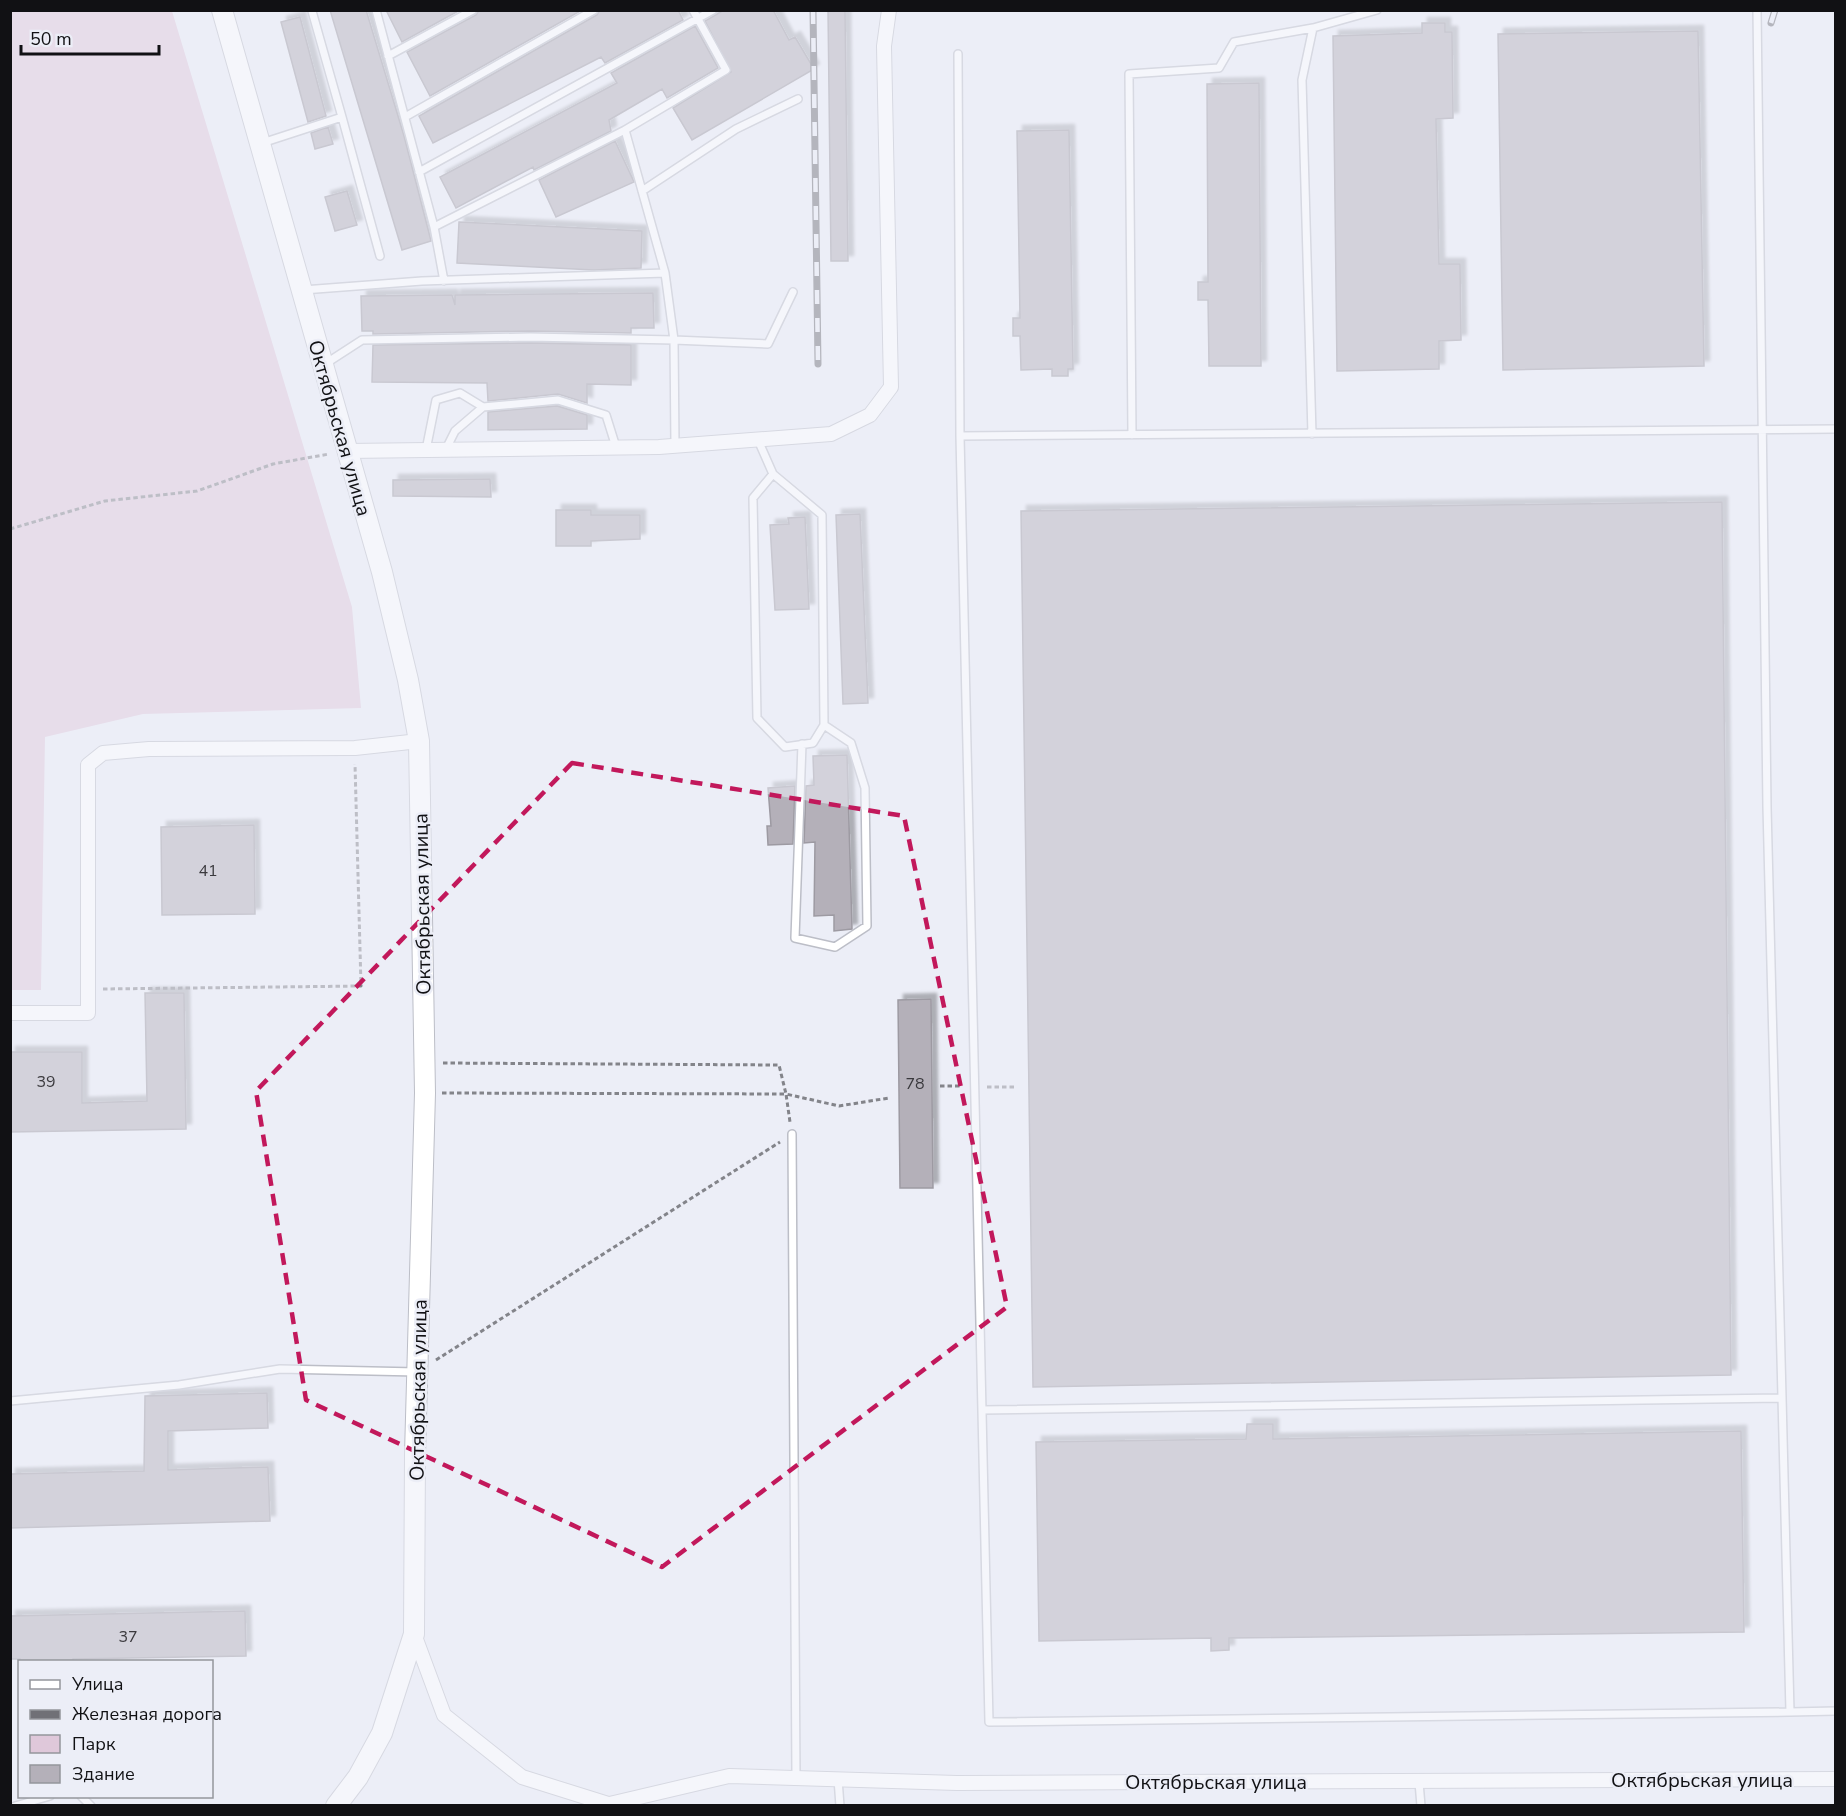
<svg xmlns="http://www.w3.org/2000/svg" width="1846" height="1816" font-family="'Nunito Sans',sans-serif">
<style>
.green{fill:#dfc8da}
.building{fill:#b4b0b9;stroke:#9d9aa2;stroke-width:1.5;filter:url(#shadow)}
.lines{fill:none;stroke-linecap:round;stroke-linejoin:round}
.lane-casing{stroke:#bcbec7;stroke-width:10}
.street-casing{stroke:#bcbec7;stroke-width:16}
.secondary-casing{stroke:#bcbec7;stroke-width:22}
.path{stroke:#83848a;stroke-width:3;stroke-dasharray:4.5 3;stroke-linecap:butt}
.lane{stroke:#fff;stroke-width:7}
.street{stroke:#fff;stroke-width:14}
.secondary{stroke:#fff;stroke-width:20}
.rail-casing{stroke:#707076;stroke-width:7}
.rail{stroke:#eceef7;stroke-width:4.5;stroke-dasharray:14;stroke-linecap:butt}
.marked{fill:none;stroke:#c2185b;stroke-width:4.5;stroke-dasharray:12 8;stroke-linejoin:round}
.labels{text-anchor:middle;stroke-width:5;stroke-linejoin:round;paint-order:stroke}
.number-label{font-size:16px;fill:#3a393d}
.street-label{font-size:20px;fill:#111114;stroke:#eceef7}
</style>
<defs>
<filter id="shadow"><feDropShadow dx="5.5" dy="-5.5" stdDeviation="1.5" flood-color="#0004"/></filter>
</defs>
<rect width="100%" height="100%" fill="#eceef7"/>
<path class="green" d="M10,11H172L352,607L361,708L143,714L45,737L41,990H10Z"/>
<path class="building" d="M330,10H366L404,136L431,241L402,250Z
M386,10H460L402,42Z
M479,10H582L430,96L407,52L476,15Z
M600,10H678L683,20L605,63L601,57L433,143L419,116L597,15Z
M724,10H773L789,40L795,37L814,69L692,140L673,108L731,72L705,21Z
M828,10H845L848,261H831Z
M300,17L326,116L308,122L281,22Z
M1422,23H1445V32H1452L1453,118L1436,119L1439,264H1460L1461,340L1439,341V369L1337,371L1333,36L1422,33Z
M695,26L718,68L667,98L662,89L609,120L611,131L534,170L533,167L456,208L440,177L617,83L611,73Z
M1698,31L1704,366L1503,370L1498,34Z
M1259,83L1261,366H1209L1208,300H1198V282H1208L1207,84Z
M328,127L333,144L315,149L311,133Z
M1069,130L1073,369H1068V376H1052V369L1021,370L1020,336H1013V318H1020L1017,131Z
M615,141L634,182L556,217L539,180Z
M347,191L357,225L335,231L325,197Z
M459,222L642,231L641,268L594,270L457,263Z
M653,293L654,328H631V333L530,331L373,334V331H362L361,296L452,295L455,305V295Z
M530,343L631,345V385L587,384V403L558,394L488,401L487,383L372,382L373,345Z
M557,406L587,415V429L488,430V412Z
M490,479L491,497L393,496V480Z
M1722,502L1731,1375L1033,1387L1021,511Z
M556,510H591V515H640V539L591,541V546H556Z
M860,514L868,703L843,704L836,515Z
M805,517L809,609L775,610L770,525L789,524L788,518Z
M847,755L852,929L834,931V915L814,916L815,842L804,843L806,786L814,785L813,756Z
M795,786L793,844L768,845L767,826H771L768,788Z
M254,825L255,914L162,915L161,827Z
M145,993H184L186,1129L10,1132V1052H82V1103L147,1101Z
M931,999L933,1188H900L898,1000Z
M267,1393L268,1428L168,1431V1470L268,1467L270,1521L10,1528V1474L144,1471L145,1396Z
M1247,1424H1273V1439L1741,1431L1744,1632L1229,1638V1650L1211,1651V1638L1039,1641L1036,1442L1246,1439Z
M245,1611L246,1656L73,1659V1662H20V1659H10V1616Z"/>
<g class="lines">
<defs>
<path id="lane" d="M376,10L434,227
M1757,10L1767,807L1790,1712L1836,1711
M312,11L342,117
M958,54L960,436
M388,56L473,10
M405,117L594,10
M625,130L726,70L693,10
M262,143L342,117L380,256
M419,172L713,10
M642,191L736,129L798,99
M444,281L434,227L625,130L665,273
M303,290L422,281L665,273L674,340L768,344L793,292
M325,364L362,340L530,337L674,340L675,446
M1312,434L1302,80L1313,28L1377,10
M1132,435L1129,74L1219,68L1234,42L1313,28
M758,440L773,474L822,515L824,725L851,743L865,788L867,926L835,947L795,938L802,744
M446,449L455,431L483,407L558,400L606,415L616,447
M426,450L436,400L460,393L483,407
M773,474L753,498L757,718L785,747L813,743L824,725
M792,1134L796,1778
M10,1401L179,1385L280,1369L417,1372
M982,1410L1782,1398
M1790,1712L989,1722L960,436L1836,429
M838,1779L840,1806
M1419,1782L1421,1806
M81,1796L91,1806
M15,1806L50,1796"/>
<path id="street" d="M346,451L659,447L831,434L870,415L891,387L884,46L889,10
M10,1013H88V765L103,753L149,749L355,748L419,741
M414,1634L444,1715L522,1777L608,1804
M601,1806L729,1776L957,1783L1836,1779"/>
<path id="secondary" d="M222,10L382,572L408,680L419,741L425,1093L415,1454L414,1634L382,1733L358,1777L336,1806"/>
</defs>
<use href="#lane" class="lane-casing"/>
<use href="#street" class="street-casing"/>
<use href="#secondary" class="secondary-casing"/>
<path class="path" d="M10,529L105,501L197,491L273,464L329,454
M103,989L361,986L355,764
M443,1063L779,1065L786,1094L839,1106L889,1098
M940,1086H962
M987,1087H1014
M442,1093L786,1094L790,1122
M436,1360L780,1142"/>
<use href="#lane" class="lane"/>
<use href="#street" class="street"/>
<use href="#secondary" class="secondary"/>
<defs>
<path id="rail" d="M813,10L818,364
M1771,23L1775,10"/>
</defs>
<use href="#rail" class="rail-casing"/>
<use href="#rail" class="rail"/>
</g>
<path d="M0 0H1846V1816H0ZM572,763L904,816L1007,1307L662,1567L306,1400L256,1091Z" fill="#eceef7" fill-opacity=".55" fill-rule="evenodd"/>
<path class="marked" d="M572,763L904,816L1007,1307L662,1567L306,1400L256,1091Z"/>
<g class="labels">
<g class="number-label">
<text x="208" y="876">41</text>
<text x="46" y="1087">39</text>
<text x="915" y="1089">78</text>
<text x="128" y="1642">37</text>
</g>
<g class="street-label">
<text transform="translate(340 428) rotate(74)" y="7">Октябрьская улица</text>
<text transform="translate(422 904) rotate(-91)" y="7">Октябрьская улица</text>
<text transform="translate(418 1390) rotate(-89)" y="7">Октябрьская улица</text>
<text x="1702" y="1787">Октябрьская улица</text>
<text x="1216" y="1789">Октябрьская улица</text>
</g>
</g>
<rect width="1846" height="1816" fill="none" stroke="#111114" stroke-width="24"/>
<rect x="18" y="1660" width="195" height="138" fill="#eceef7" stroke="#94969c" stroke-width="1.5"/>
<rect x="30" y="1680" width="30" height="9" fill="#ffffff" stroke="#94969c" stroke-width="1.5"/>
<text x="72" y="1690" font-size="18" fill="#111114">Улица</text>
<rect x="30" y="1710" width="30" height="9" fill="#707076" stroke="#94969c" stroke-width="1.5"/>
<text x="72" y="1720" font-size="18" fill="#111114">Железная дорога</text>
<rect x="30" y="1735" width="30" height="18" fill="#dfc8da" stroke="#94969c" stroke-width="1.5"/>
<text x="72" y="1750" font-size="18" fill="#111114">Парк</text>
<rect x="30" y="1765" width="30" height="18" fill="#b4b0b9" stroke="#94969c" stroke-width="1.5"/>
<text x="72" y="1780" font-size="18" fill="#111114">Здание</text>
<path d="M21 45v9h138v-9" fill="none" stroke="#111114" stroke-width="3"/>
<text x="30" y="45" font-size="18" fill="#111114" stroke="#eceef7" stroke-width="4.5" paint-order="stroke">50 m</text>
</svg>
